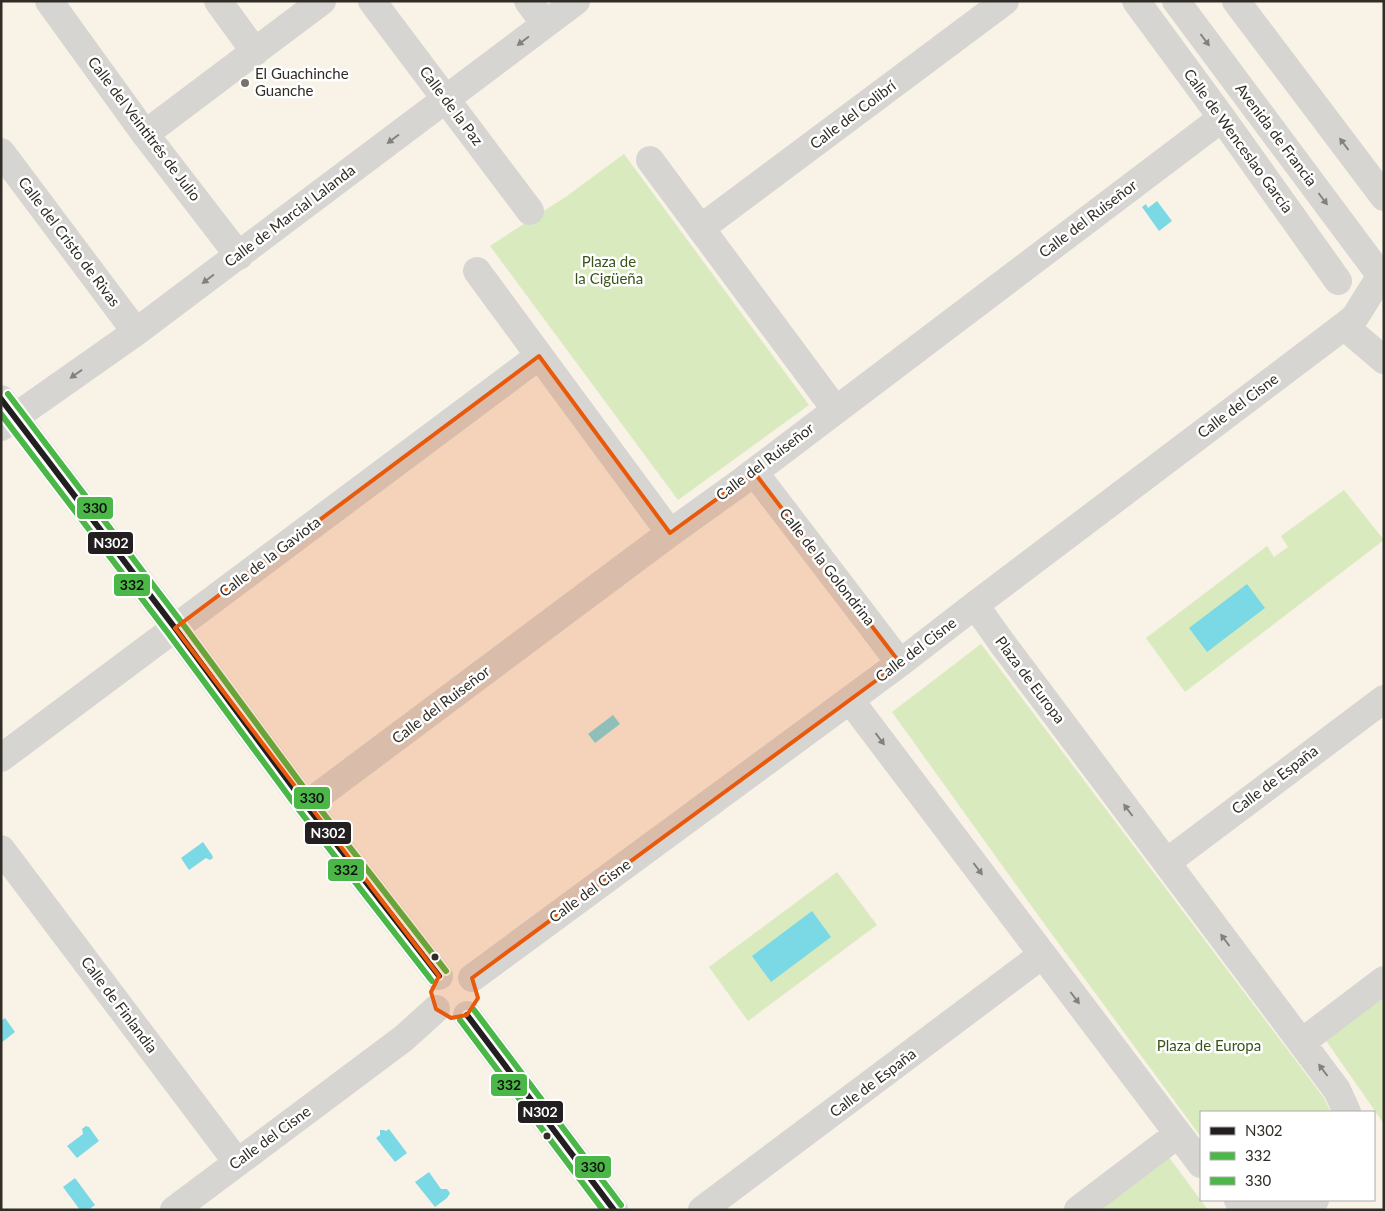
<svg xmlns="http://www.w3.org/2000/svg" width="1385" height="1211" font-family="Lato,sans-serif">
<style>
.green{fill:#d9eabe}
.water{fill:#7bd9e6}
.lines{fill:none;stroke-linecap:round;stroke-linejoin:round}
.minor{stroke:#d6d5d2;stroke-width:28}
.bus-1-casing{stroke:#fff;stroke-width:10}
.bus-2-casing{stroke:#fff;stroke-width:10}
.bus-3-casing{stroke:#fff;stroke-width:10}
.bus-1{stroke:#231f20;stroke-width:6}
.bus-2{stroke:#4ab747;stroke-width:6}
.bus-3{stroke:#4ab747;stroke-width:6}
.oneway{fill:#84817c}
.marked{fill:#e8590c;fill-opacity:0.2;stroke:#e8590c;stroke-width:4;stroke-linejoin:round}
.poi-dot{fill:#77726a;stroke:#fff;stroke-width:2}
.bus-dot{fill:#312d26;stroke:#fff;stroke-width:2}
.labels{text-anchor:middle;stroke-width:5;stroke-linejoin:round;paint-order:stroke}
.poi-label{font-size:15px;fill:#312d26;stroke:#fff;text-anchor:start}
.street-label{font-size:15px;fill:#312d26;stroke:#fff}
.park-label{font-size:15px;fill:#39531a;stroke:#fff}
.line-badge{stroke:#fff;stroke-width:2}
.badge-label{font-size:14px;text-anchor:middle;font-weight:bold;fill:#fff}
.pale-badge-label{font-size:14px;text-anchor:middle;font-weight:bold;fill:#111}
</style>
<rect width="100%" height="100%" fill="#f8f2e7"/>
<path class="green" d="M624,154L809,405L678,500L490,246L567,196Z
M1344,490L1384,540L1185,692L1146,638L1267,546L1274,557L1288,547L1281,536Z
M981,644L1324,1098L1331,1112H1201V1137L1040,918L892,712Z
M837,872L877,925L748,1021L709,967Z
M1384,996V1124L1325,1039Z
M1168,1156L1208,1210H1095Z"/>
<path class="water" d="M1157,201L1172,221L1159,231L1142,207L1146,204L1148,208Z
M1247,584L1265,608L1207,652L1189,628Z
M613,715L620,724L595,743L588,734Z
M203,842L212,855L213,858L210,860L206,858L189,870L181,858Z
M812,911L831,937L771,982L752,956Z
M5,1018L15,1032L1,1043V1021Z
M86,1126L89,1127L99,1141L77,1158L67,1146L83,1134L82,1129Z
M389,1129L407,1153L395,1162L376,1138L380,1135V1130H384L386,1131Z
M429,1172L441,1189H447L450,1193L447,1198L435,1207L415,1182Z
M75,1178L95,1205L88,1210H80L63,1187Z"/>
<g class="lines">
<path class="minor" d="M49,1L145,134L239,256
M218,1L255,52
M372,1L530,211
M528,1L545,24
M1136,1L1222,118L1338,281
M1176,1L1375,268
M1236,1L1384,197
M145,134L322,1
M1,152L136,332
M650,160L835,409
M701,228L1005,1
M477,271L670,533
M1344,326L1384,360
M1,399L175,628L306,805L439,976
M1,427L136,332L576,1
M754,472L900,663
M975,605L1002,643L1337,1090L1347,1112
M850,700L1201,1164
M1,758L539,356
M306,805L670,533L737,485L1222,118
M1,849L237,1162
M1167,862L1384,699
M472,978L900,663L975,605L1344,326L1355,317L1375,285
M467,1015L614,1210
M1302,1042L1384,980
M1238,1200C1260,1211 1292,1211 1315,1200
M174,1210L404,1038L436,1009
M702,1210L1042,955
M1078,1210L1178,1134"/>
<defs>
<path id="bus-1" d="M1,399L175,628L306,805L439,976
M467,1015L614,1210"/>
<path id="bus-2" d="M1,414L168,633L299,810L432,981
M460,1020L603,1210"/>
<path id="bus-3" d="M8,394L182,623L313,800L446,971
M474,1010L621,1205"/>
</defs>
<use href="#bus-1" class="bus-1-casing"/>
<use href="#bus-2" class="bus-2-casing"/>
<use href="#bus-3" class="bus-3-casing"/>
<use href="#bus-1" class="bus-1"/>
<use href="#bus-2" class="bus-2"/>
<use href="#bus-3" class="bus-3"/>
</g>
<defs><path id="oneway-solid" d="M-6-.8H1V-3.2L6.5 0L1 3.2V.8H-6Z" transform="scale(1.25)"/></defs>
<g class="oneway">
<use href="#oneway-solid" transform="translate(1205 40) rotate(53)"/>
<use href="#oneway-solid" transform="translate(523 41) rotate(143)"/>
<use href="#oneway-solid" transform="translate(393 139) rotate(143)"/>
<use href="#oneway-solid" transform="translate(1344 144) rotate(-127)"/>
<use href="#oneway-solid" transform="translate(1323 199) rotate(53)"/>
<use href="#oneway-solid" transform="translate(208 279) rotate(143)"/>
<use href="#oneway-solid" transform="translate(76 374) rotate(145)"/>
<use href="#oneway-solid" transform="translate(880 739) rotate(53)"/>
<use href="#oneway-solid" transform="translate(1128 810) rotate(-127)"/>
<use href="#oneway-solid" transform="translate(978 869) rotate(53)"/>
<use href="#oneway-solid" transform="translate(1225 940) rotate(-127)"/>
<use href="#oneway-solid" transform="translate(1075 998) rotate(53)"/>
<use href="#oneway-solid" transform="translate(1323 1070) rotate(-127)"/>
</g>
<path class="marked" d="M539,356L670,533L754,472L900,663L472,978L478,998L467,1015L451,1018L436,1009L431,992L439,976L175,628Z"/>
<circle class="poi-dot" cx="245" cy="83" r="5"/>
<g class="bus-dot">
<circle cx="435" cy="957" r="4.5"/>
<circle cx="547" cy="1136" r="4.5"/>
</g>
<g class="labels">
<g class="poi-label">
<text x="255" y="79">El Guachinche<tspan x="255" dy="17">Guanche</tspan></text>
</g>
<g class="street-label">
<text transform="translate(451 106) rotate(53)" y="5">Calle de la Paz</text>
<text transform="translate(853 115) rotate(-37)" y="5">Calle del Colibrí</text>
<text transform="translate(144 129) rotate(53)" y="5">Calle del Veintitrés de Julio</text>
<text transform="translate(1276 135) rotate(53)" y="5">Avenida de Francia</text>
<text transform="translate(1238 141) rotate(54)" y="5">Calle de Wenceslao García</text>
<text transform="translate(290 216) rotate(-37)" y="5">Calle de Marcial Lalanda</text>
<text transform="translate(1088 219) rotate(-37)" y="5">Calle del Ruiseñor</text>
<text transform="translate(69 242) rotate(53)" y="5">Calle del Cristo de Rivas</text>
<text transform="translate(1238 406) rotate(-37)" y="5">Calle del Cisne</text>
<text transform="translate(765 462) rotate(-37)" y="5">Calle del Ruiseñor</text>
<text transform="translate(270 557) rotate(-37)" y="5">Calle de la Gaviota</text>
<text transform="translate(827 567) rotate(52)" y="5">Calle de la Golondrina</text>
<text transform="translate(916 650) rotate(-37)" y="5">Calle del Cisne</text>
<text transform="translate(1030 680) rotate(53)" y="5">Plaza de Europa</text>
<text transform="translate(441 705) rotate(-37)" y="5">Calle del Ruiseñor</text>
<text transform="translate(1275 780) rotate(-37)" y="5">Calle de España</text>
<text transform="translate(590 891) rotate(-36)" y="5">Calle del Cisne</text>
<text transform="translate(119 1005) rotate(53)" y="5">Calle de Finlandia</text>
<text transform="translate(873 1083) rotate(-37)" y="5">Calle de España</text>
<text transform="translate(270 1138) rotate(-36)" y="5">Calle del Cisne</text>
</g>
<g class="park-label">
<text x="609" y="267">Plaza de<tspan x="609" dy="17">la Cigüeña</tspan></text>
<text x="1209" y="1051">Plaza de Europa</text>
</g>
</g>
<g class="line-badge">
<rect x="76" y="496" width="38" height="24" rx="5" fill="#4ab747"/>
<rect x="87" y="531" width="47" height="24" rx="5" fill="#231f20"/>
<rect x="113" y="573" width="38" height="24" rx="5" fill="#4ab747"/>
<rect x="293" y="786" width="38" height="24" rx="5" fill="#4ab747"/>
<rect x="304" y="821" width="48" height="24" rx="5" fill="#231f20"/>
<rect x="327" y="858" width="38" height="24" rx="5" fill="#4ab747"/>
<rect x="490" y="1073" width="38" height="24" rx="5" fill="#4ab747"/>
<rect x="517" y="1100" width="47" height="24" rx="5" fill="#231f20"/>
<rect x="574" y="1155" width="38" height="24" rx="5" fill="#4ab747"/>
</g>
<g class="badge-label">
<text x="111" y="548">N302</text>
<text x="328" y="838">N302</text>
<text x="540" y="1117">N302</text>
</g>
<g class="pale-badge-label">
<text x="95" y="513">330</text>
<text x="132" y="590">332</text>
<text x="312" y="803">330</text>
<text x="346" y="875">332</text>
<text x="509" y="1090">332</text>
<text x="593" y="1172">330</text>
</g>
<rect width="1385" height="1211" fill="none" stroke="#312d26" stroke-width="5"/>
<rect x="1200" y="1111" width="175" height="90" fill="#ffffff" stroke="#adaba8"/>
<rect x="1210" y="1127" width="25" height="8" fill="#231f20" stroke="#adaba8"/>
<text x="1245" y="1136" font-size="15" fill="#312d26">N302</text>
<rect x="1210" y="1152" width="25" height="8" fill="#4ab747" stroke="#adaba8"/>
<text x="1245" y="1161" font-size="15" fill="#312d26">332</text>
<rect x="1210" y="1177" width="25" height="8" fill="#4ab747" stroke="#adaba8"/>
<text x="1245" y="1186" font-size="15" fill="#312d26">330</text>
</svg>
